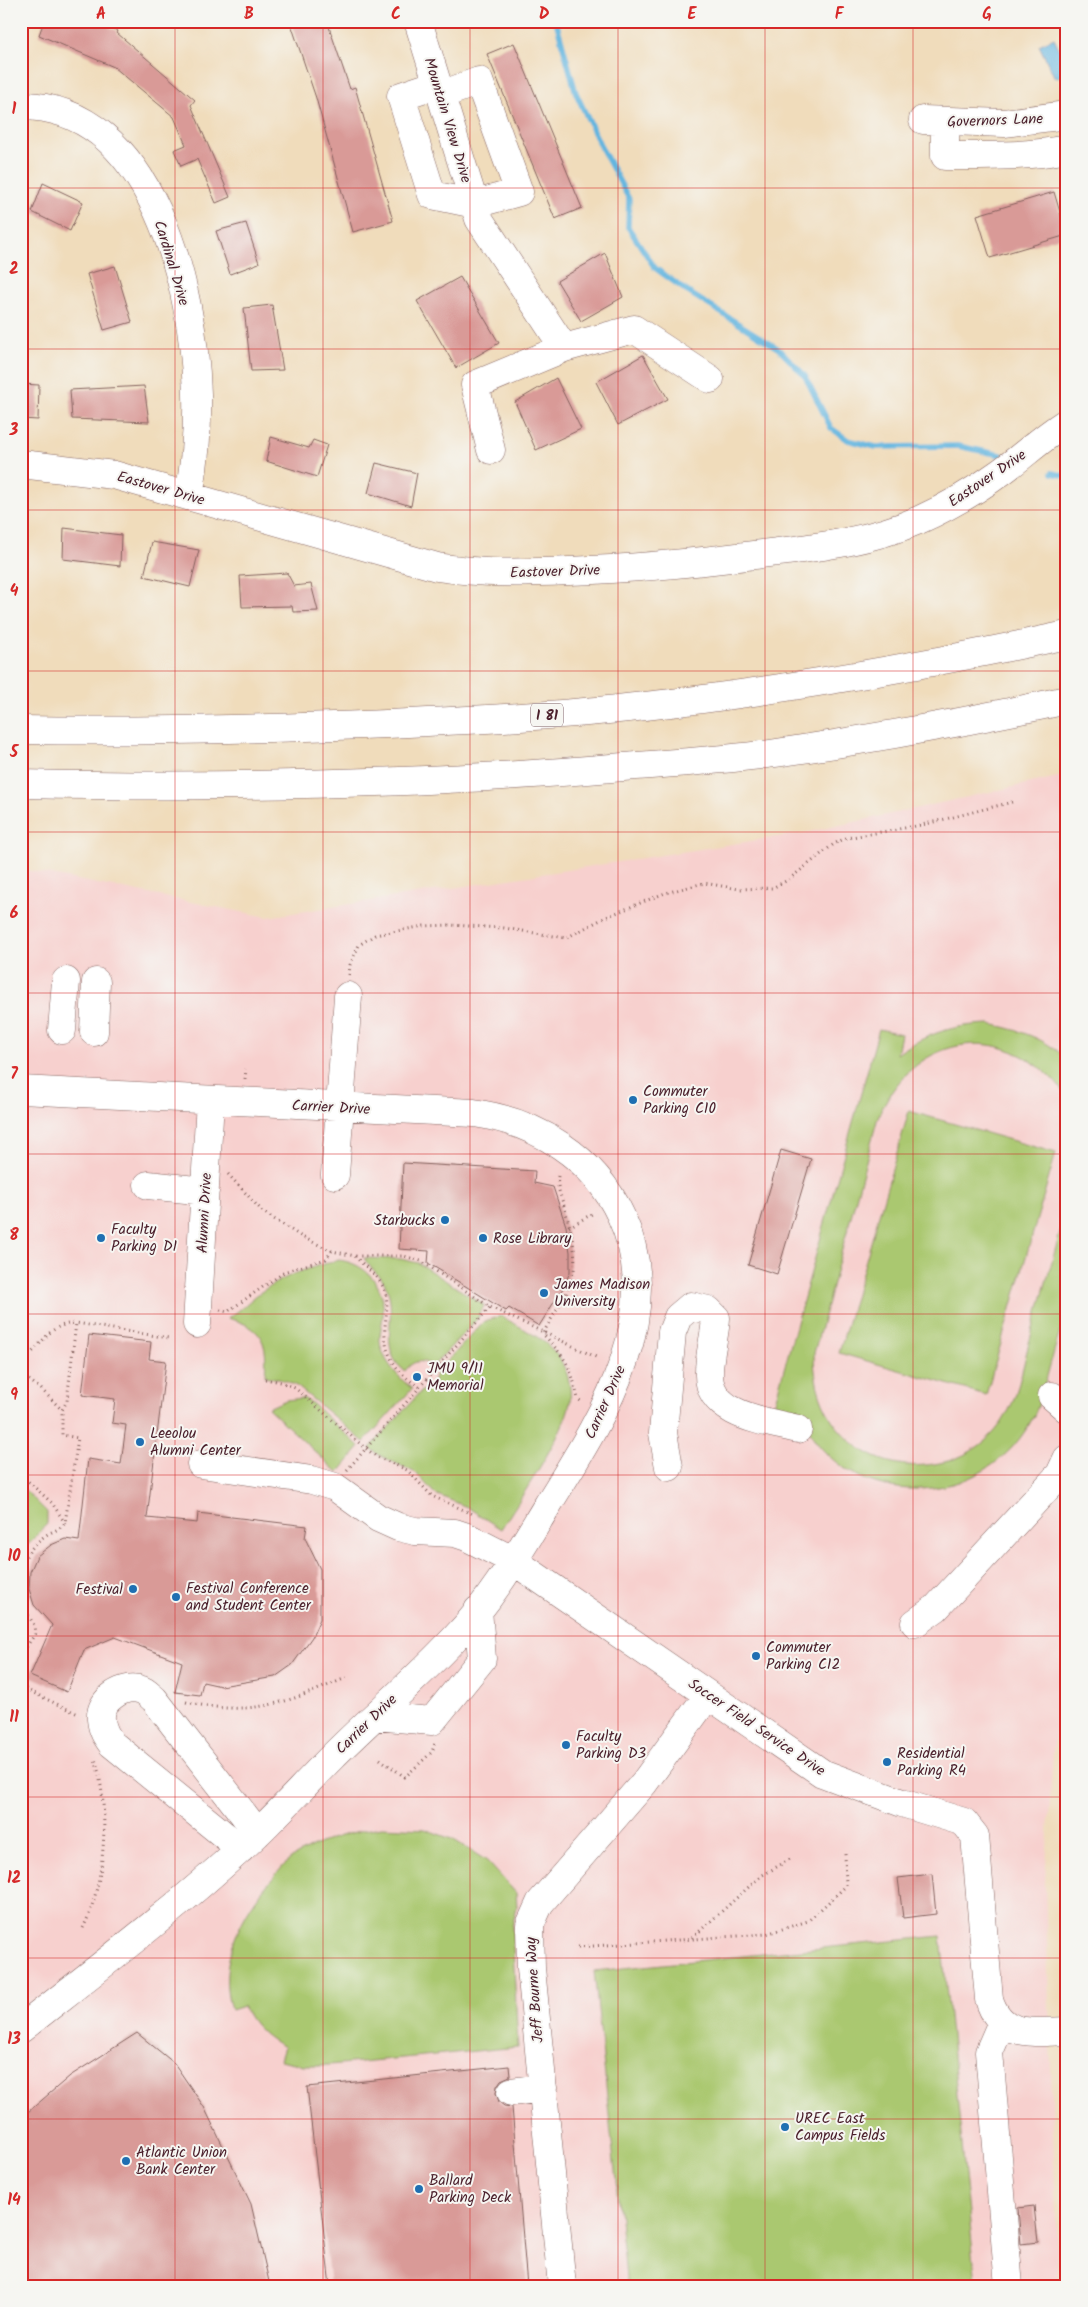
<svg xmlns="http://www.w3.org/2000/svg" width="1088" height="2307" font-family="Kalam,sans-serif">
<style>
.built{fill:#f7d0ce}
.green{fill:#aac86f;stroke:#7a744d}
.water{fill:#64b5df;stroke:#576a85}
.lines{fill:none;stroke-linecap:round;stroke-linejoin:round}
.stream{stroke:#64b5df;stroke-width:5.5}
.building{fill:#d99a97}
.minor-casing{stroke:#84615d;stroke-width:29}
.highway-casing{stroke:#84615d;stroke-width:29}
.path{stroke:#84615d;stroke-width:3;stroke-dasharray:1 4;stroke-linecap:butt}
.minor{stroke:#fff;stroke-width:28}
.highway{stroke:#fff;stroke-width:28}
.grid{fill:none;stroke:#d62828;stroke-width:1;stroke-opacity:0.55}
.poi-dot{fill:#1f6fb2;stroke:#f6f6f2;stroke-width:2}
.labels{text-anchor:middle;stroke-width:4;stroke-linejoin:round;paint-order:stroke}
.shield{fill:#f6f6f2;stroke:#7e6067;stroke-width:1}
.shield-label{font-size:14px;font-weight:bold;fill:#4a1f2b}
.street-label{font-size:15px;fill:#4a1f2b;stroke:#f6f6f2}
.poi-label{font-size:15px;fill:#4a1f2b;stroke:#f6f6f2;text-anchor:start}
.neatline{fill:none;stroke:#d62828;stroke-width:2}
.grid-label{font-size:16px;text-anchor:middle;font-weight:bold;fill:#d62828}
</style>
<rect width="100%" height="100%" fill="#f6f6f2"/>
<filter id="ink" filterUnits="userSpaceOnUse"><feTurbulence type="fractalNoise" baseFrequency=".02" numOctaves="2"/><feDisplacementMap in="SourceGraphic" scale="10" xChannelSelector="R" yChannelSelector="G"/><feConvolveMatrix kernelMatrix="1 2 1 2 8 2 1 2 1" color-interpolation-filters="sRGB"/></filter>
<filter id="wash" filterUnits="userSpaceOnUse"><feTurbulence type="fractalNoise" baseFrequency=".0096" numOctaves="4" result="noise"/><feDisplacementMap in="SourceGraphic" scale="20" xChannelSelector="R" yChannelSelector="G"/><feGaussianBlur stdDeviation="1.12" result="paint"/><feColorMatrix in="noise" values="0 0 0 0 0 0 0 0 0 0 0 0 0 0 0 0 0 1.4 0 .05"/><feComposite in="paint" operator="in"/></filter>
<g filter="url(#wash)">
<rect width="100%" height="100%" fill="#f0dcbb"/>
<path class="built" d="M1067,775V1669L1053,1751L1045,1883L1058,2286H21V869L268,917L809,832Z"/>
<path class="green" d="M990,1024C1019,1030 1045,1038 1067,1059V1097C1012,1018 915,1030 878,1117L814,1353C814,1395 829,1428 864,1451C884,1464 911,1468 934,1464C962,1460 986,1445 1002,1422C1018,1399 1022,1369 1029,1343C1042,1298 1054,1253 1067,1208C1067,1231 1067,1254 1067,1277C1067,1287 1068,1298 1066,1307C1064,1323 1057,1339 1053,1355C1046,1377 1042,1403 1030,1423C978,1516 833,1511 798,1407L794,1420L772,1412L879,1029L901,1034L897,1054C927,1033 954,1025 990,1024Z
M909,1111L1056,1153L986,1395L839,1353Z
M364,1258L401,1259L418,1263L484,1305L478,1318L433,1366C422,1359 413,1360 405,1371C379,1353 395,1320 389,1295C385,1275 371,1272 364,1258Z
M339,1260C368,1264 386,1287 383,1316C382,1326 378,1338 381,1347C386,1365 399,1377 412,1389L364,1442L298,1387L287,1381L265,1376C268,1342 263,1327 227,1318C240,1312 249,1300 261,1292C285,1275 311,1267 339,1260Z
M501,1316C519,1327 545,1338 557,1355C567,1369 572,1385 570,1402C566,1431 518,1502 501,1529L467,1507L435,1494L416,1473L379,1455L370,1448L421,1391L428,1390L433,1386L435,1375L483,1322Z
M303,1398L313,1404L360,1447L338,1473L268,1408L286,1400Z
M21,1486L47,1512V1524L21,1552Z
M382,1827L425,1829L454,1840L487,1861L516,1893L517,1907L512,1927L518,2047L329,2065H304L280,2060L284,2047C265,2037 253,2026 243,2006L231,2010C216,1963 242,1912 273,1878C279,1871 285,1863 292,1858C321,1840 348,1832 382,1827Z
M941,1936L976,2283L949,2286H627L594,1971Z"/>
<path class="water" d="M1054,38L1067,64V73L1055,78L1039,45Z"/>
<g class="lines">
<path class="stream" d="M556,21L576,93L601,147L629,199L628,227L655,268L688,292L779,349L805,376L831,428L848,440L876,447L958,446L1001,455
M1052,473L1067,476"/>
</g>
<g id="blocks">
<path class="building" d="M44,21H96L118,31L117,33L195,100L191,105L230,197L216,203L197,159L181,166L174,150L186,145L174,117L114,67L39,35Z
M290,21H327L350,89L355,87L393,221L353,232L316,98Z
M514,43L582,208L555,219L487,54Z
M43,183L83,202L70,231L32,212Z
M1054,192L1062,219L1067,218V235L990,258L977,215Z
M246,223L259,263L230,274L216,231Z
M605,253L623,297L581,321L557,281Z
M115,266L132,322L104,330L87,274Z
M460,277L499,343L456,368L417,301Z
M272,305L283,370L251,371L244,308Z
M643,355L668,399L618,425L596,382Z
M556,378L581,429L536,450L515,402Z
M21,384L39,385L38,420L21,419Z
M144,386L149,422L72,419L70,390Z
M271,437L309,448L313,440L327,445L317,477L266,461Z
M376,463L417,473L411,506L368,493Z
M64,528L121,535L120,566L63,559Z
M152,542L199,550L190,587L144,576Z
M287,573L294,586L311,584L318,611L293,612L292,606L242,607L240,576Z
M781,1150L811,1159L777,1274L748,1265Z
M403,1163L535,1171L534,1183L553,1187L566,1226L570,1252V1272L563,1288L539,1326L509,1308L506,1311L428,1263L429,1251L399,1249Z
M89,1335L151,1342L149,1359L166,1361L147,1518L197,1523L198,1513L307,1526L305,1538L320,1569V1619L312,1637L292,1665L275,1677L221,1686L203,1682L200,1695L175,1692L182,1662L115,1637L84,1650L67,1692L30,1676L52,1625L34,1605L29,1589L30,1572L37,1556L51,1545L65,1539L79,1541L88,1459L121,1464L126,1425L112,1423L115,1399L82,1395Z
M932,1874L936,1914L903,1918L898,1878Z
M137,2033L174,2063L204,2107L251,2204L270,2286H21V2118L70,2076Z
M509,2066L510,2076L501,2080L497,2086L496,2093L499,2102L504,2106L512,2107L527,2286H330L307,2087Z
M1034,2206L1038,2242L1021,2244L1018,2208Z"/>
</g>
</g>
<g filter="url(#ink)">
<use href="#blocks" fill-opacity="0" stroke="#84615d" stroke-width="1"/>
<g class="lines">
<defs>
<path id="minor" d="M418,21L479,219L564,348L634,329L710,379
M437,84L401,96L432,195L475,204L519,192L479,81L441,95
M21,106C153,105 194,291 197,394C198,428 195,462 189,496
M923,120L1004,123L1067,115
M945,123V156C986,156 1027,157 1067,149
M491,450L475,385L564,348
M21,464L114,475L437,567C482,574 524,573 569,571C631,569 692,563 754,555C810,548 866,543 919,520C948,507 975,491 1001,472C1023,456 1043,437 1067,422
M62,1030L66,981
M94,1032L96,982
M21,1090L474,1113C537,1122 594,1157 621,1216C669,1318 599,1422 547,1506C519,1552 492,1600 454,1639C416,1680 372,1717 332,1757C303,1786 275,1818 244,1846C173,1911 97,1969 21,2029
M335,1175L348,996
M148,1185L205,1191
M197,1324L210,1101
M1052,1396L1067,1409
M201,1464L312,1480L335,1487L378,1518L398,1527L415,1531L455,1533L467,1537L514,1561L537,1577L822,1773L902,1803L964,1822L975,1836L989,1999C1001,2039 1034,2032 1067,2031
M669,1467L663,1433L672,1332L678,1317L691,1306L708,1310L716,1318C715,1336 709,1354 709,1372C707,1416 766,1421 798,1429
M915,1623L936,1608L1060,1474L1067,1459
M375,1716L432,1721L482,1659L478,1610
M241,1849L112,1744C106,1736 102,1730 101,1719C99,1700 124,1683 142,1690C146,1691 151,1697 154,1699L258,1833
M1002,2022L989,2052L1009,2286
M511,2092L543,2088
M562,2286L531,1968L530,1925L540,1903L644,1783L708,1695"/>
<path id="highway" d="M21,730C143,732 264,729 386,724C472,720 559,716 645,706C787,690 927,665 1067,635
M21,784C223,788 422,785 623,767C674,763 725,760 776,753C873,739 970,721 1067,700"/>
</defs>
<use href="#minor" class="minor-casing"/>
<use href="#highway" class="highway-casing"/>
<path class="path" d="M349,975L350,965L359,945L375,935L424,926L449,925L504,928L566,938L606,917L665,893L704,883L739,889L772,888L788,880L834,844L846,838L922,825L1012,802
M245,1079L246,1069
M228,1174L263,1212L302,1237L332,1251L355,1256H404L421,1261L490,1307L598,1358
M558,1176C556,1189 563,1200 566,1213C571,1232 578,1255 573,1275C569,1295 552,1315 543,1334C566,1359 571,1365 578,1399L583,1403
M569,1227L592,1214
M355,1256C366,1269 382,1277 386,1295C388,1305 386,1316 385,1326C383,1354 397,1373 419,1387
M220,1310L227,1312L286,1271L326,1259L332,1251
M21,1361C45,1346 44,1325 76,1323
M21,1374L41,1389L62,1410
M265,1379L281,1382L295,1388L365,1448L377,1457L407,1470L432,1496L473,1514
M347,1470L490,1307
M21,1475L52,1503L65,1523
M21,1565C27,1553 36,1541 48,1534C55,1530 59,1530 65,1523L78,1438L62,1435V1410L67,1401L76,1323L169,1338
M21,1602L34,1625L35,1634L21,1655
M21,1687L78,1714
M186,1702C252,1717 286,1703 346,1678
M380,1759L405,1777L432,1752L435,1743
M83,1928C106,1882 110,1808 95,1759
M692,1938L761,1876L792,1858
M578,1947L766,1934L808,1921L846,1886L845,1854"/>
<use href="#minor" class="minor"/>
<use href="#highway" class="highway"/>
</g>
</g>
<path class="grid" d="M175,21V2286M323,21V2286M470,21V2286M618,21V2286M765,21V2286M913,21V2286M21,188H1067M21,349H1067M21,510H1067M21,671H1067M21,832H1067M21,993H1067M21,1154H1067M21,1314H1067M21,1475H1067M21,1636H1067M21,1797H1067M21,1958H1067M21,2119H1067"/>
<g class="poi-dot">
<circle cx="633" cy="1100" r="5"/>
<circle cx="445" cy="1220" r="5"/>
<circle cx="101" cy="1238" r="5"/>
<circle cx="483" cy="1238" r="5"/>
<circle cx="544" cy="1293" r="5"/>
<circle cx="417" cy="1377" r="5"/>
<circle cx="140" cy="1442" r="5"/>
<circle cx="133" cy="1589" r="5"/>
<circle cx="176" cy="1597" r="5"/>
<circle cx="756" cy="1656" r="5"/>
<circle cx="566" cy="1745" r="5"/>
<circle cx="887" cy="1762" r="5"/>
<circle cx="785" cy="2127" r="5"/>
<circle cx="126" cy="2161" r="5"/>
<circle cx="419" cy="2189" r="5"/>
</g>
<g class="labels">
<rect class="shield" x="531" y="703.5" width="32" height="23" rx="4"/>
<g class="shield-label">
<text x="547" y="720">I 81</text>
</g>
<g class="street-label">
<text transform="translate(448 120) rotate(73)" y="5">Mountain View Drive</text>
<text transform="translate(995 120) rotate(-2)" y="5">Governors Lane</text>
<text transform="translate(172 263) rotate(73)" y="5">Cardinal Drive</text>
<text transform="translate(987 478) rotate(-34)" y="5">Eastover Drive</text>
<text transform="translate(161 488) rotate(16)" y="5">Eastover Drive</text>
<text transform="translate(555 571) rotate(-2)" y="5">Eastover Drive</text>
<text transform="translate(331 1107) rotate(3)" y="5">Carrier Drive</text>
<text transform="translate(204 1213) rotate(-87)" y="5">Alumni Drive</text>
<text transform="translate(605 1402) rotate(-66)" y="5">Carrier Drive</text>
<text transform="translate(366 1724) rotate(-44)" y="5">Carrier Drive</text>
<text transform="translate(757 1727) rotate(34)" y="5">Soccer Field Service Drive</text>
<text transform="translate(534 1990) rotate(-94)" y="5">Jeff Bourne Way</text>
</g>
<g class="poi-label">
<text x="643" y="1096">Commuter<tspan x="643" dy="17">Parking C10</tspan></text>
<text x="435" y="1225" text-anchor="end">Starbucks</text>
<text x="111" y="1234">Faculty<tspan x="111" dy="17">Parking D1</tspan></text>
<text x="493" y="1243">Rose Library</text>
<text x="554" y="1289">James Madison<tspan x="554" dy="17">University</tspan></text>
<text x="427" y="1373">JMU 9/11<tspan x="427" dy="17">Memorial</tspan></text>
<text x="150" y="1438">Leeolou<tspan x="150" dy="17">Alumni Center</tspan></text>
<text x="186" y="1593">Festival Conference<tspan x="186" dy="17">and Student Center</tspan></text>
<text x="123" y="1594" text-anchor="end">Festival</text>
<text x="766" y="1652">Commuter<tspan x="766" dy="17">Parking C12</tspan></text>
<text x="576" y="1741">Faculty<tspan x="576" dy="17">Parking D3</tspan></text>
<text x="897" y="1758">Residential<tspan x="897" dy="17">Parking R4</tspan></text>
<text x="795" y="2123">UREC East<tspan x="795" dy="17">Campus Fields</tspan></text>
<text x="136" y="2157">Atlantic Union<tspan x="136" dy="17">Bank Center</tspan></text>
<text x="429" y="2185">Ballard<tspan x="429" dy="17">Parking Deck</tspan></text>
</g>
</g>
<rect width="1088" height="2307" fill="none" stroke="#f6f6f2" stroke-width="55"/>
<rect x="28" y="28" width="1032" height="2252" class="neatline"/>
<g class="grid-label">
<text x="101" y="19">A</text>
<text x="249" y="19">B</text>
<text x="396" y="19">C</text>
<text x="544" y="19">D</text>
<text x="692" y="19">E</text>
<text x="839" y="19">F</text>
<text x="987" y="19">G</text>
<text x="14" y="114">1</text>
<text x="14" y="274">2</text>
<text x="14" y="435">3</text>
<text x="14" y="596">4</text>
<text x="14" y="757">5</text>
<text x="14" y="918">6</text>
<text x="14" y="1079">7</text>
<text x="14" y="1240">8</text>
<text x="14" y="1400">9</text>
<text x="14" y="1561">10</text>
<text x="14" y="1722">11</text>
<text x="14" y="1883">12</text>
<text x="14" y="2044">13</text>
<text x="14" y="2205">14</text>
</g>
</svg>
